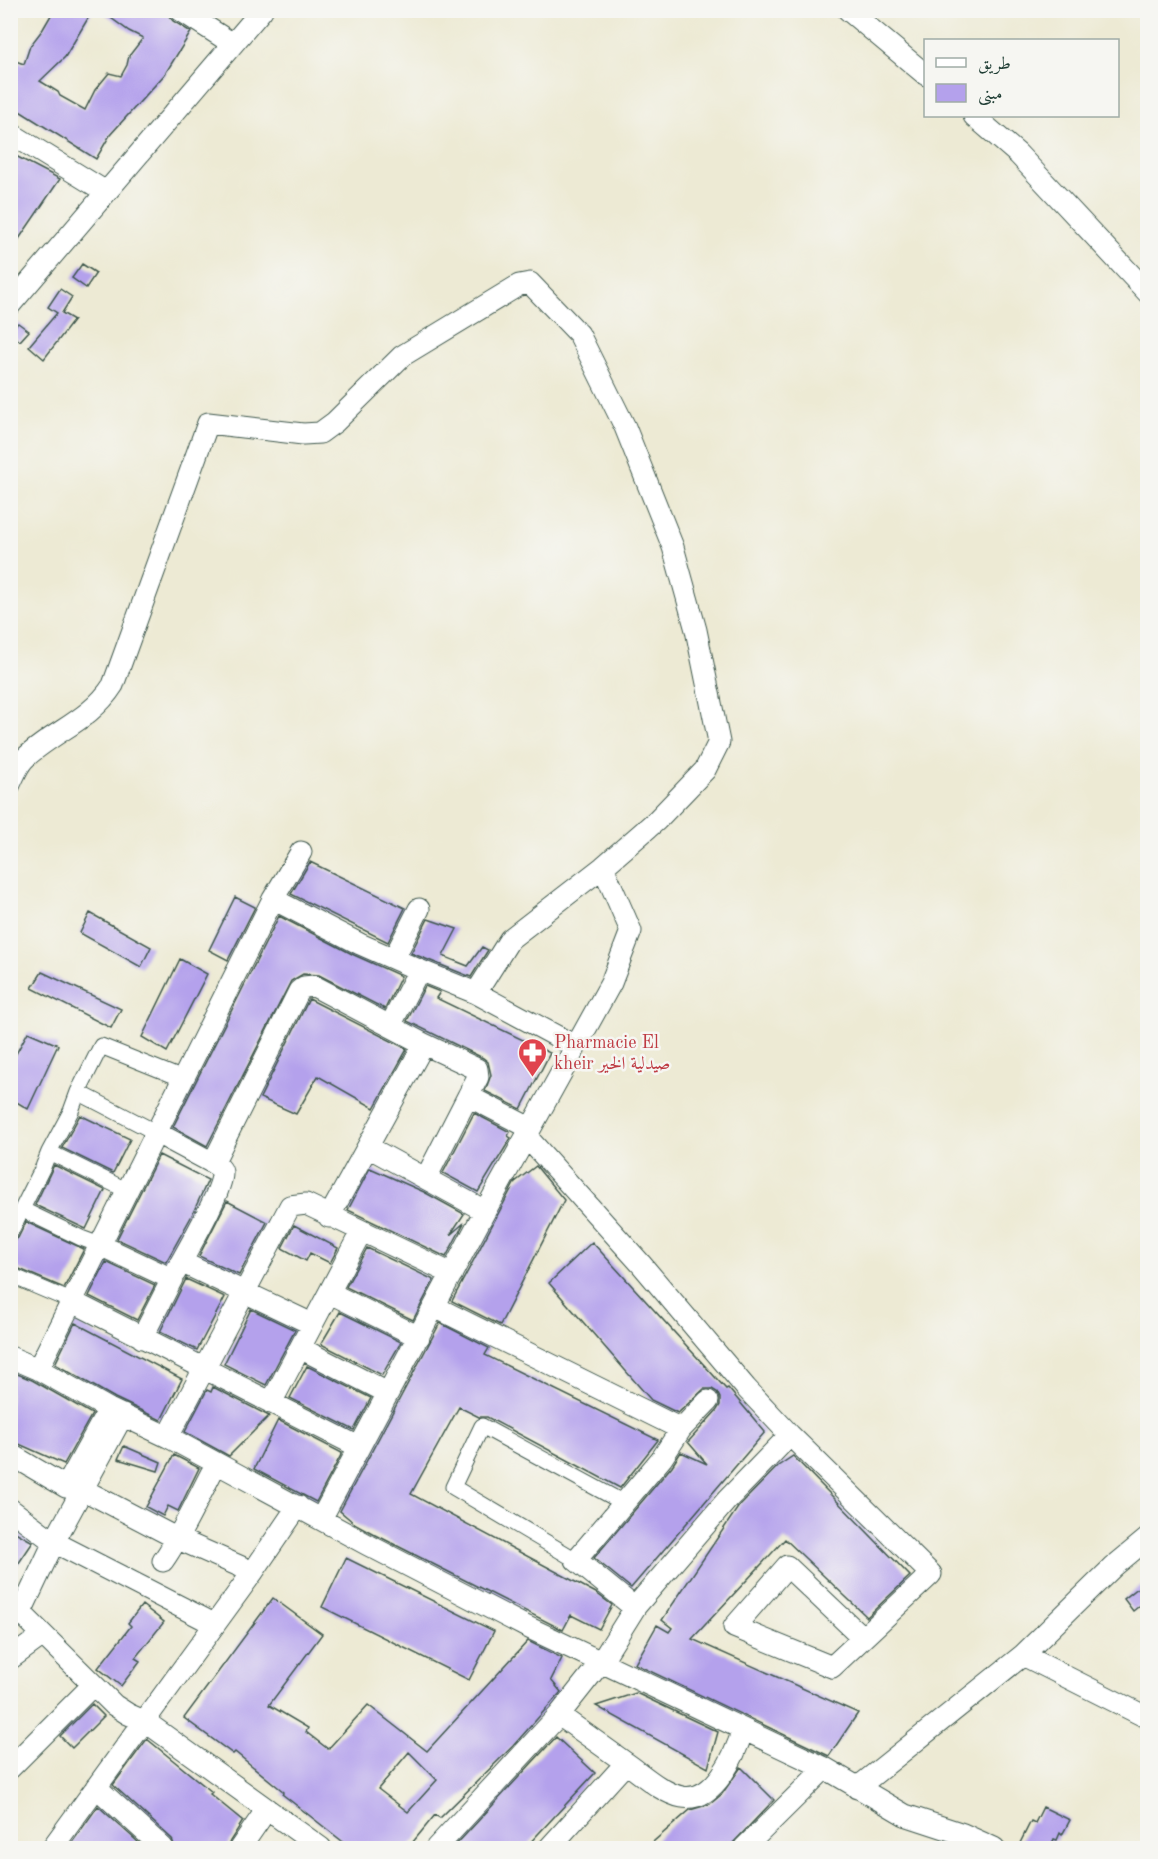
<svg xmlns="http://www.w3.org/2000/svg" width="1158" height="1859" font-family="'Old Standard TT',Amiri,serif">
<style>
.building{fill:#b4a1ec;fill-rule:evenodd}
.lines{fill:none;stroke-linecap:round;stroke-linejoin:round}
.pedestrian-casing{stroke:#3e574c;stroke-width:17}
.minor-casing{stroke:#3e574c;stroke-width:23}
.pedestrian{stroke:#fff;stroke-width:15}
.minor{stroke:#fff;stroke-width:21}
.labels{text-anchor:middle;stroke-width:5;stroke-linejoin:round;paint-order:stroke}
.health-label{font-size:18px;fill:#be3a42;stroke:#f6f6f2;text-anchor:start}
</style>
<rect width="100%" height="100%" fill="#f6f6f2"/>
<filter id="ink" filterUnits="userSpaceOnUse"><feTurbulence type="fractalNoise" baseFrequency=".0167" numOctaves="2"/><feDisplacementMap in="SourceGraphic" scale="12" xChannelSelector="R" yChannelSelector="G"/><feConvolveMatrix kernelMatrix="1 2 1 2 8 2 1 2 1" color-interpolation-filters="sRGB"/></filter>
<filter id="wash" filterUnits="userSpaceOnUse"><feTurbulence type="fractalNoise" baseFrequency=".008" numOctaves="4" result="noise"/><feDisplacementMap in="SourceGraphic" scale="24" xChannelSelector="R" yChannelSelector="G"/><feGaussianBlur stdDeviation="1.35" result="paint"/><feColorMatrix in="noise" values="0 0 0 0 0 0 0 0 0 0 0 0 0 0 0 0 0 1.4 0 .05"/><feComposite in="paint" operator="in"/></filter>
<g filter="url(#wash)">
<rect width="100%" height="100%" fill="#edead4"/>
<g id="blocks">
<path class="building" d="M54,10H93L65,57L40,81L58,92L60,96L85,110L95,90L109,73L121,76L127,65L129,56L143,38L129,31L100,10H164L173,21L191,32L165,74L110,135L96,159L10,105V59L24,64L30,46L43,29Z
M10,153L60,179L10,252Z
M82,264L96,273L86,288L72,278Z
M60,289L72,297L62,313L74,320L44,359L29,346L57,313L48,307Z
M18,323L29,331L20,341L10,334V330Z
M310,862L405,908L388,942L291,894Z
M235,897L255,907L228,960L209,950Z
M90,913L151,947L141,967L80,933Z
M279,916L354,955L401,976L385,1009L319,975L303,974L291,981L207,1146L173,1127Z
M428,919L457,929L443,956L468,966L482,947L488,950L471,977L411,953Z
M180,959L207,974L167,1052L142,1037Z
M42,972L121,1009L111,1028L32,988Z
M425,986L440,992L436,998L550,1053L521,1109L485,1091L491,1075L488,1062L483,1058L407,1021Z
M309,999L407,1049L374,1108L318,1076L296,1114L260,1098Z
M28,1032L58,1045L28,1109L10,1098V1065Z
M474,1113L510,1132L508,1136L511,1138L478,1192L443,1173Z
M80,1115L130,1139L113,1173L62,1148Z
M159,1155L208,1180L191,1217L166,1262L117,1239Z
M54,1165L105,1190L86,1229L35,1205Z
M536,1166L564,1200L500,1325L452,1301L515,1182Z
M370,1168L424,1192L464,1214L450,1235L464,1223L446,1257L348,1210Z
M227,1201L267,1222L239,1275L199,1256Z
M26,1222L84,1249L64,1288L10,1265V1243L18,1238Z
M294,1225L338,1248L330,1263L310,1253L306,1261L282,1248Z
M592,1242L726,1389L728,1388L765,1432L631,1588L594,1558L672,1466L681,1452L707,1464L688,1442L717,1410L720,1405V1398L717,1392L712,1389H704L678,1413L651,1400L549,1283Z
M367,1248L434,1280L413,1320L346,1287Z
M106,1262L155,1285L137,1320L89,1296Z
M186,1279L225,1297L197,1350L160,1332Z
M251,1309L295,1330L266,1385L224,1364Z
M340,1312L401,1342L382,1375L321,1344Z
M75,1323L182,1379L161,1420L115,1398L55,1364Z
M440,1323L489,1348L485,1355L658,1440L620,1488L487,1417H479L459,1407L411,1494L596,1593L612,1605L599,1629L571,1615L563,1630L374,1534L354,1523L340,1511Z
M307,1366L371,1398L354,1430L290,1398Z
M10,1371L32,1380L92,1414L64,1464L10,1440Z
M213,1387L269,1416L229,1456L185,1432L207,1390L211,1392Z
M278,1420L342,1453L316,1502L254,1469Z
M124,1446L161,1462L158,1471L118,1459Z
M174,1455L199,1468L178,1511L168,1506L163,1516L146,1507Z
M793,1456L910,1576L867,1617L785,1539L692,1639L858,1713L829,1756L635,1664L657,1625L669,1632L672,1628L662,1620L739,1506L778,1466Z
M10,1529L33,1542L10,1576Z
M346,1558L494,1631L469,1680L322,1607Z
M1148,1580V1599L1133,1611L1124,1599Z
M273,1598L322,1634L269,1705L308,1728L306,1732L328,1749L368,1705L427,1751L528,1641L562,1658L551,1680L561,1692L513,1746L440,1818L435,1815L408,1848H351L282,1794L284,1792L235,1752L233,1754L184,1718ZM409,1752L437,1780L408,1812L378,1789Z
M142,1605L164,1622L135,1658L140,1661L121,1686L98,1668L131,1626L128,1623Z
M636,1693L718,1732L708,1768L596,1706Z
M92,1704L104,1716L72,1748L60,1736Z
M556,1737L595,1773L525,1848H453Z
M147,1739L212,1792L210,1794L243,1821L230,1841L227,1848H175L172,1839L113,1785Z
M741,1767L774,1800L732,1844L726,1848H646L690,1810L710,1804L722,1794Z
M98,1806L138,1842L133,1848H68Z
M1043,1807L1070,1820L1062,1835L1060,1833L1057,1840L1054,1839L1050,1848H1033L1020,1843L1031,1821L1035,1823Z"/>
</g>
</g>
<g filter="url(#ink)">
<use href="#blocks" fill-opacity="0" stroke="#3e574c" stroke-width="1.5"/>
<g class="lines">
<defs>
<path id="pedestrian" d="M78,1092L157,1133
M49,1152L128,1191
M23,1210L81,1238L100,1245
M10,1233L43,1167L49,1152L71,1111L78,1092L101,1046L183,1079
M10,1275L71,1301
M576,1560L453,1487L482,1426L624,1503"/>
<path id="minor" d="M180,10L233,44
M848,10L926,75
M974,116L1018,154L1148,293
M10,133L106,192
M10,305L262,10
M10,784C14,776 18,765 24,759C52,732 91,720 113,685L208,423L303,434L320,433L335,422L402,356L519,285L530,283L579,334L625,427L673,547L696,630L719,742L705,770L657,820L603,867L510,939L476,993
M273,899L360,944L419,970
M394,958L419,909
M390,1026L419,970L476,993L575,1046
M157,1133L213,1163L299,991L304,987L314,986L424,1044
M526,1136L641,1264L746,1388L790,1435L931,1574L832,1667L734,1627L787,1566L863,1638
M368,1147L485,1211
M426,1178L468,1096
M329,1217L424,1044L477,1069L478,1077L468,1096L530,1128
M100,1245L172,1279L142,1338
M181,1262L312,1324
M175,1273C185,1254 223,1191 222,1173C222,1168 217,1166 213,1163
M330,1293L419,1337
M71,1301L359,1447
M435,1307L681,1429L708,1401
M300,1348L388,1393
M10,1357L38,1369L109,1409L168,1437L368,1545L523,1625L825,1768L905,1815L963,1834L994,1848
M38,1369L273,899L301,852
M271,1403L361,1232
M168,1437L290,1206L306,1204L452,1274
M10,1454L66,1487L82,1489L178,1539L253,1572
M66,1487L109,1409
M10,1509L54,1542L214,1624
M321,1519L485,1211L611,983L631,931L603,867
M1148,1538L1113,1567L1023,1655L1148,1718
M163,1561C184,1531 199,1496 216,1464
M10,1602L114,1705L128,1714L146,1722L321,1848
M636,1606L630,1604L576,1560L662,1458L681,1429
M21,1612L54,1542L123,1415
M10,1659L43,1635
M626,1763C642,1774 662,1793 682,1797C715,1803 736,1753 743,1729
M10,1768L93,1685
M96,1787L163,1848
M857,1788L1023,1655
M52,1848L253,1572L298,1506
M240,1848L267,1809
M436,1848L559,1715L601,1662L636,1606L727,1500L790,1435
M549,1848L626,1763L559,1715
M744,1848L825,1768"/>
</defs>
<use href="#pedestrian" class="pedestrian-casing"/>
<use href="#minor" class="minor-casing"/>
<use href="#pedestrian" class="pedestrian"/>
<use href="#minor" class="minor"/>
</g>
</g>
<defs>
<symbol id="pharmacy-pin" viewBox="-11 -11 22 30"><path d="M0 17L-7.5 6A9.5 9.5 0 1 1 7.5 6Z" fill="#e0444e" stroke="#f6f6f2"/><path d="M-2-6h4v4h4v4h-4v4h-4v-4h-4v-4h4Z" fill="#fff"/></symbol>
</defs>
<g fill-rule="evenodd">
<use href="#pharmacy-pin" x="516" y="1036" width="33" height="45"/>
</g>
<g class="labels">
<g class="health-label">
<text x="554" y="1048">Pharmacie El<tspan x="554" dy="21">kheir صيدلية الخير</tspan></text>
</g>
</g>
<rect width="1158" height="1859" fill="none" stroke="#f6f6f2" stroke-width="36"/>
<rect x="924" y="39" width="195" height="78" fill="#f6f6f2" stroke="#a0aca6" stroke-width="1.5"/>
<rect x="936" y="58" width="30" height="9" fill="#ffffff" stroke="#a0aca6" stroke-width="1.5"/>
<text x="978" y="69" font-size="18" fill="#1f3d34">طريق</text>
<rect x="936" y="84" width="30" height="18" fill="#b4a1ec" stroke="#a0aca6" stroke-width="1.5"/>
<text x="978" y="99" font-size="18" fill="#1f3d34">مبنى</text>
</svg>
